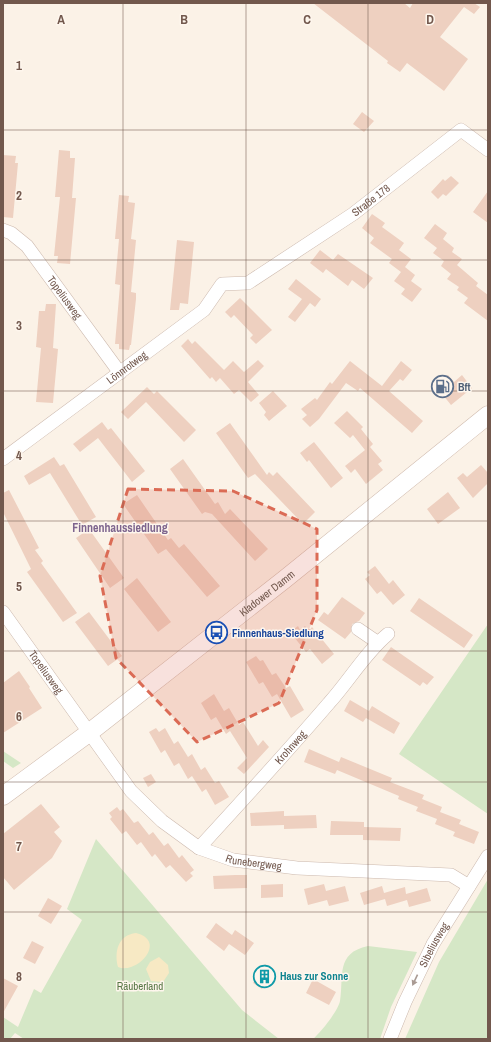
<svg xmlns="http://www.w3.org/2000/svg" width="491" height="1042" font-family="'Archivo Narrow',sans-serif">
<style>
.green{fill:#d5e7c6}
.sand{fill:#f7e9c4}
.building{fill:#eed0c0}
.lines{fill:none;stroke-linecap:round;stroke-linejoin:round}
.street-casing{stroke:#ccb9ae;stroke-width:14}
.secondary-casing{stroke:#d0bbae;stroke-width:19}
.street{stroke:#fff;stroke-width:13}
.secondary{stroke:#fff;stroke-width:18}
.oneway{fill:#aa9b94}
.marked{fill:#db6b55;fill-opacity:0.2;stroke:#db6b55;stroke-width:3;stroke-dasharray:8 5;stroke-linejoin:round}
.grid{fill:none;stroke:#72584d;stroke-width:1;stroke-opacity:0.55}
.labels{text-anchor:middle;stroke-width:3;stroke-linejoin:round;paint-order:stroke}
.street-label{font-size:11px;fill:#72584d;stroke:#fef6ed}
.service-label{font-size:11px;font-weight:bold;fill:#4e5e75;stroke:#fef6ed;text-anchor:start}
.transit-label{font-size:11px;font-weight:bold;fill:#164399;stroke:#fef6ed;text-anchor:start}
.culture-label{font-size:11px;font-weight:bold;fill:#0d838f;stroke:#fef6ed;text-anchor:start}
.park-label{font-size:11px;fill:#577746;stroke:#fef6ed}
.neighbourhood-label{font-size:12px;font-weight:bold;fill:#7e658e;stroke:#fef6ed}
.grid-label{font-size:13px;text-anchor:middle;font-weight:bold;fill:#72584d;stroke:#fef6ed;stroke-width:3;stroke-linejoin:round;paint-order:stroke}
</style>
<rect width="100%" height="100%" fill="#fbf2e7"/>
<path class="green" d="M488,624V814L399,754Z
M3,751L21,763L13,768L3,761Z
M96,839L242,1010L279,1039H24L15,1033L10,1039H3V1017L18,1027L34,989L41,993L82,920L67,909Z
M488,879V1039H405L439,962Z
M368,946L417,952L391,1007L380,1039H313C321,1032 338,1011 340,1001C344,977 335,953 368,946Z"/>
<path class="sand" d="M136,933C168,941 137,975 118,967C114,952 118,935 136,933Z
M159,957L168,965L169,973L163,982L151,981L146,969L150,962Z"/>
<path class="building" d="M313,3H404L410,8L413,3H474L480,7L474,14L464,7L440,37L468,59L444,91L407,63L400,72L387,63L388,61Z
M362,112L374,121L364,132L353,124Z
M59,150L70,151V158H75L72,198H76L70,264L57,263L58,256H54L60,197H55Z
M3,155L16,156L15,163H18L13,218L3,217Z
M451,176L459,183L446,196L443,194L438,199L431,192L443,179L445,181Z
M488,191V223L473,212Z
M119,195L129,196L128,202L135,203L131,239L136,240L131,292L136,293V299L131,345H130L129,350L119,349V344H115L120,285L115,284L119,239H115Z
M372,214L385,223L382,227L404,243L399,250L411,259L405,267L415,275L411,281L422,289L412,302L401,294L405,289L394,281L401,272L389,263L392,259L370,243L374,238L362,228Z
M435,224L447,233L443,239L454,248L452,252L462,259L457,265L478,283L476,286L488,295V321L464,303L468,298L457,290L459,287L447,279L451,274L441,266L444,261L433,253L437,248L424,238Z
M177,240L194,242L188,304L180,303L179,310H170Z
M320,250L333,260L338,254L373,278L364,289L352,280L348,286L326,269L323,273L310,263Z
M296,279L321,299L315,307L310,303L295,322L288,317L302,299L288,289Z
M240,298L272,330L256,344L250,338L253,335L234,315L231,318L225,312Z
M46,304H56L53,348L58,349L53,403L36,402L41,348L36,347L39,311H45Z
M188,339L192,344L195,341L224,370L233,361L244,372L258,360L264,366L248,382L259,395L251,402L239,390L234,394L220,378L216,382L212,377L210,379L181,346Z
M350,361L382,386L401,361L412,370L403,381L400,379L389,391L423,421L412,433L360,388L358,391L346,383L319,419L310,427L302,419L307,415L301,409L315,398L317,400L330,382L332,384Z
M448,375L454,382L462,375L472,388L451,405L435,385Z
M147,387L154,394L157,391L196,430L184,442L146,402L128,419L121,412Z
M273,391L287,406L269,421L264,415L266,412L259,403Z
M347,411L363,427L361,429L373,444L370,447L382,461L378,464L383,470L366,484L355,469L351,473L345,466L365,450L353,435L350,438L334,423Z
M102,422L108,430L111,428L145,471L132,482L98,438L80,452L73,444Z
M230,423L267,475L269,472L273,476L277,472L315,512L303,524L255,474L248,478L216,433Z
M314,442L343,478L331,488L309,460L307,462L300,453Z
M54,457L60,466L64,464L96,517L82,525L50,473L29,485L24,476Z
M183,459L215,504L218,502L225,514L230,509L268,549L255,561L212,514L205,512L202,514L170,469Z
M481,465L488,473V483L473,498L457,478L463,473L467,477Z
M9,490L39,548L35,550L43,561L41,563L77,613L63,622L27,572L31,569L3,512V493Z
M448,492L460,508L438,524L427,509Z
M137,495L168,540L171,538L179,548L184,544L220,586L207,597L166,549L158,554L123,504Z
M89,529L124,578L110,588L76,538Z
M375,566L389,584L393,580L405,595L393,605L381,591L377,594L365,579L370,575L367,572Z
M137,578L171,622L158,632L124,589Z
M342,597L365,613L359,621L352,624L351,632L345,639L318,620L324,612L328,615Z
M419,598L473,635L464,648L410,611Z
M89,612L122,656L108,666L75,622Z
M298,626L300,630L305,626L309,631L312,627L334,654L322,664L310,649L306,652L290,632Z
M391,647L434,677L427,685L423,682L420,686L382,660Z
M256,656L260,661L263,660L272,675L276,673L286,688L290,686L304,710L291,718L277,694L272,697L263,682L259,684L246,662Z
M19,671L30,687L29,688L42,708L3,733V683Z
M214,694L224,711L229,708L239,725L243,722L258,746L263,740L269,747L244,774L237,768L247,758L230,731L226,734L216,717L211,720L201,703Z
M350,700L369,711L372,706L400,723L394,734L366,718L363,722L344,711Z
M156,728L159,732L165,728L174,744L178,741L188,757L192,754L201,770L205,767L215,783L219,781L229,797L215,805L206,789L202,792L192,776L188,779L179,763L174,766L165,750L161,753L149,732Z
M309,749L339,762L341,757L392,778L390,782L424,795L422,799L442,807L440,812L461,820L459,824L479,832L474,844L453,836L455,832L435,824L437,819L416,811L418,807L398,799L399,796L337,770L335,774L304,762Z
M151,774L156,782L148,787L143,778Z
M41,804L60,827L54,832L62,841L52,858L14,890L3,877V834Z
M117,807L120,811L123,809L134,823L138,821L149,835L153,832L164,846L168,843L179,858L182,855L194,870L190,873L193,876L186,882L170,865L166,868L155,854L152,857L141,842L137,845L126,831L122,834L110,819L112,817L109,813Z
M284,811V816L316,815L317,828L284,829V825L251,826L250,813Z
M331,821L364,822V827L401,828L400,841L363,840V835H330Z
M235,875H247V888L214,889L213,876Z
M283,884V897L261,898V885Z
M324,884L326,891L345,886L349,901L329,906L327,900L308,905L304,889Z
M382,886L384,893L405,887L406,894L427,888L431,901L409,907L407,900L387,906L385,899L364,905L360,893Z
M48,898L62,906L51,924L38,916Z
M216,923L232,935L235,930L254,943L245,955L229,944L224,951L206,937Z
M32,941L44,947L35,964L23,958Z
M265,964L274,970L262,989L253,983Z
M3,978L18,986L3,1013Z
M313,979L336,992L329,1005L306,993Z"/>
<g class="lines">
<defs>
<g id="street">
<path id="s1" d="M3,230L11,233L27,246L120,373"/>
<path id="s2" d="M3,459L204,310L222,284L248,283L353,214L461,130L488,150"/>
<path id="s3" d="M3,612L131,791L162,821L199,848L233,860L297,868L451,875L469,886"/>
<path d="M358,629L377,642"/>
<path id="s4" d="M199,848C243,800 287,752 329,703C349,681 365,653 388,634"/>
<path id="s5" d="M390,1039L405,1002L433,944L488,856"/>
</g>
<g id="secondary">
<path id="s6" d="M3,796L90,732L285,579L488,415"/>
</g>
</defs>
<use href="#street" class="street-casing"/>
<use href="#secondary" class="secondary-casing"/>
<use href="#street" class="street"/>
<use href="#secondary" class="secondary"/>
</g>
<defs><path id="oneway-solid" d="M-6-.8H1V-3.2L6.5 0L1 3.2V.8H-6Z"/></defs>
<use class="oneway" href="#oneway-solid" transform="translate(415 980) rotate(115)"/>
<path class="marked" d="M128,489L233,491L317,529V610L279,703L197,742L116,658L100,576Z"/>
<path class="grid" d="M123,3V1039M246,3V1039M368,3V1039M3,130H488M3,260H488M3,391H488M3,521H488M3,651H488M3,782H488M3,912H488"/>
<defs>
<symbol id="fuel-ring" viewBox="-11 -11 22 22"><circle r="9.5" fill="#fef6ed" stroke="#5c6f8a" stroke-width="1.5"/><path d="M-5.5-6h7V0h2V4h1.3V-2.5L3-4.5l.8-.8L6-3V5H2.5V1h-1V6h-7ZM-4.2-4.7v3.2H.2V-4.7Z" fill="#5c6f8a"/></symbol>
<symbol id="bus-ring" viewBox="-11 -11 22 22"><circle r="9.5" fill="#fef6ed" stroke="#1a4fb4" stroke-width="1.5"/><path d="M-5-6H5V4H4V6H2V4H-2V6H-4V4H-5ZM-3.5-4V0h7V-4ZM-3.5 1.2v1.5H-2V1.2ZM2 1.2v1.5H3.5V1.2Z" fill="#1a4fb4"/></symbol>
<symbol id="building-ring" viewBox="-11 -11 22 22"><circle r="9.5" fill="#fef6ed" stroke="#0f9aa8" stroke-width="1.5"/><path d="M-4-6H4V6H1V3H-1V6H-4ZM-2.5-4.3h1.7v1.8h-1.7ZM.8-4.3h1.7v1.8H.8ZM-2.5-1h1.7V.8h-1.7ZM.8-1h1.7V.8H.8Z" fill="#0f9aa8"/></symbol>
</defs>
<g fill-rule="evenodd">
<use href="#fuel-ring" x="430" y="374" width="25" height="25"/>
<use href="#bus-ring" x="204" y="620" width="25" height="25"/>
<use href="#building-ring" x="252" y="964" width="25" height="25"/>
</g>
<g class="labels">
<g class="street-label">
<text dy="4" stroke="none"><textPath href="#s2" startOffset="456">Straße 178</textPath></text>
<text dy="4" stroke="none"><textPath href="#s1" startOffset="93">Topeliusweg</textPath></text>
<text dy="4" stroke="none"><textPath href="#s2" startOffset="154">Lönnrotweg</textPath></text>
<text dy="4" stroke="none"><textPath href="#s6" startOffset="333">Kladower Damm</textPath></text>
<text dy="4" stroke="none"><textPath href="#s3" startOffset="74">Topeliusweg</textPath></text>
<text dy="4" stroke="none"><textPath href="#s4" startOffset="136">Krohnweg</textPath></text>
<text dy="4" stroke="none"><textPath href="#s3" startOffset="366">Runebergweg</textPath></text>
<text dy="4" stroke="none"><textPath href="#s5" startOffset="104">Sibeliusweg</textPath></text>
</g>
<g class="service-label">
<text x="458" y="391">Bft</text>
</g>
<g class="transit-label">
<text x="232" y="637">Finnenhaus-Siedlung</text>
</g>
<g class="culture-label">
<text x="280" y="980">Haus zur Sonne</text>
</g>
<g class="park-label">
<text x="140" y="990">Räuberland</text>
</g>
<g class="neighbourhood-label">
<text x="120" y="532">Finnenhaussiedlung</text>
</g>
</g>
<g class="grid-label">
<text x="61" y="24">A</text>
<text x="184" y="24">B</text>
<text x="307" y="24">C</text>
<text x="430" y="24">D</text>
<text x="19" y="70">1</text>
<text x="19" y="200">2</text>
<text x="19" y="330">3</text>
<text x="19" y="460">4</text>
<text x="19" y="591">5</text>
<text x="19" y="721">6</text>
<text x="19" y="851">7</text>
<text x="19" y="981">8</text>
</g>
<rect width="491" height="1042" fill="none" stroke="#72584d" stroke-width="8"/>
</svg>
